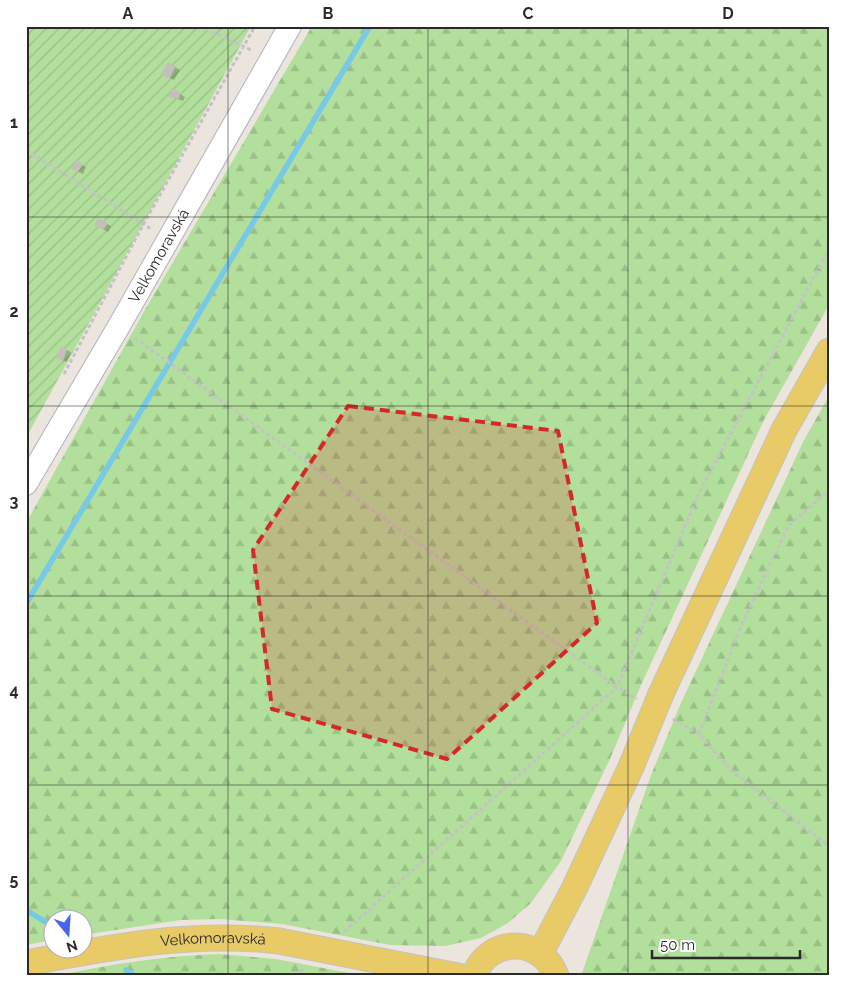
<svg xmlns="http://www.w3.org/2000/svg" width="855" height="1002" font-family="Raleway,sans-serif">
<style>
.forest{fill:url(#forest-firs)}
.garden{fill:url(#garden-furrows)}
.shadow{fill:#0003}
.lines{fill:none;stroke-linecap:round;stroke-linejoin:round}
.stream{stroke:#77c9e7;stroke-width:5.5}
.building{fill:#c4bfb9}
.secondary-casing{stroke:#b1b3bd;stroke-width:24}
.primary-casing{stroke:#c3c3c3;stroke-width:27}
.path{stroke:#c3c3c3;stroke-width:3;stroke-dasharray:4 2.5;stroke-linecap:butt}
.secondary{stroke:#fff;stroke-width:22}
.primary{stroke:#e8ca66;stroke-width:25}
.primary-bridge-casing{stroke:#c3c3c3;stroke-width:27;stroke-linecap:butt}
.primary-bridge{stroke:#e8ca66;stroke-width:25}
.marked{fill:#d62828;fill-opacity:0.2;stroke:#d62828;stroke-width:4;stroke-dasharray:10 6;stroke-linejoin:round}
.grid{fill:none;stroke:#2a2a2a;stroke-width:1;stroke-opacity:0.55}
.labels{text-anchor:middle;stroke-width:4;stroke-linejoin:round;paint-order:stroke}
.street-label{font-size:15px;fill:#2a2a2a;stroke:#fff}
.neatline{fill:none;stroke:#2a2a2a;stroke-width:2}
.grid-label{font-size:16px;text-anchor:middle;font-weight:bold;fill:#2a2a2a}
</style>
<defs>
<pattern id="forest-firs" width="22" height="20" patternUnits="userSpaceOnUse" patternTransform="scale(1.25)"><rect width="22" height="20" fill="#b3df9d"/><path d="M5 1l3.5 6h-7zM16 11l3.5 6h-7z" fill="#9ac087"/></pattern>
<pattern id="garden-furrows" width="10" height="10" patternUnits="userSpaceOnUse" patternTransform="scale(1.25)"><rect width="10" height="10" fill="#b3df9d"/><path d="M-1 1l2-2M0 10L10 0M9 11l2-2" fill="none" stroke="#9ac087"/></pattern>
</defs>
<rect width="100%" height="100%" fill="#ebe5dd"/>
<path class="forest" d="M312,26H829V305L764,420L641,685L610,759L561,861L531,903L508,923L481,938L445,946L390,945L282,924L220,919L181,920L83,935L82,920H52V940L26,945V523L146,308Z
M829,396V976H581L651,775L681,703L804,440Z
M219,954L276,959L365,976H56C110,964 164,956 219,954Z"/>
<path class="garden" d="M26,26H251L26,438Z"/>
<path class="shadow" d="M168,63L180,70L174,80L163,74Z
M173,90L185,97L183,101L174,98Z
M76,162L86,167L83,174L73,169Z
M98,219L111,226L108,232L96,225Z
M66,350L71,352L67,362L62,360Z"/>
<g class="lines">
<path class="stream" d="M26,604L370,26
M26,910L52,926
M126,970L135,976"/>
</g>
<path class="building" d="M168,62L176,66L169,79L161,74Z
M172,88L181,93L178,100L168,96Z
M76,160L83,164L78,172L71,169Z
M98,218L108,223L103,230L94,225Z
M61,347L67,349L63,361L56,358Z"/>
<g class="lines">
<defs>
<g id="secondary">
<path id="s1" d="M26,484L119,326L290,26"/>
</g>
<g id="primary">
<path d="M661,694L784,430L829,351"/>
<path d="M540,954L574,889L631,767"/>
<path d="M386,962L458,976"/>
<path id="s2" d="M26,963C112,947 191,931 279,941"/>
<path d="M474,976C488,936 542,936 556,976"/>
</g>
</defs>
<use href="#secondary" class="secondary-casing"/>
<use href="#primary" class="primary-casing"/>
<path class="path" d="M200,26L253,51
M26,150L151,229
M135,338L617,687L637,699
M64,374L143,225L255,26
M673,719L699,734L734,773L829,846
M699,734L741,626L789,525L829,490
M344,932L617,687L699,493L829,249
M295,976L304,968"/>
<use href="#secondary" class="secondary"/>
<use href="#primary" class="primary"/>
<defs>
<path id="primary-bridge" d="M631,767L661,694
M279,941L386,962"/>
</defs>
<use href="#primary-bridge" class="primary-bridge-casing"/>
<use href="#primary-bridge" class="primary-bridge"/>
</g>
<path class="marked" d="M348,406L558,431L597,623L447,759L272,709L253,550Z"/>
<path class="grid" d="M228,26V976M428,26V976M628,26V976M26,217H829M26,406H829M26,596H829M26,785H829"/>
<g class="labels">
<g class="street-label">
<text dy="5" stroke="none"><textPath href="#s1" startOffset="264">Velkomoravská</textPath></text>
<text dy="5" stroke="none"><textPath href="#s2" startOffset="189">Velkomoravská</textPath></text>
</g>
</g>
<rect width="855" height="1002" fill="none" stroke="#ffffff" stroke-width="55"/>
<g transform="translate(68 934) rotate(162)"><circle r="24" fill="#ffffff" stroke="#aaaaaa"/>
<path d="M0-4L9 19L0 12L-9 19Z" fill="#4765ef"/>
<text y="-8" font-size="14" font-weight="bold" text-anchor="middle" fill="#2a2a2a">N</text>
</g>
<path d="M652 950v8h148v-8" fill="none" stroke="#2a2a2a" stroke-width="2.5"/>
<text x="660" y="950" font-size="15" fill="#2a2a2a" stroke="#ffffff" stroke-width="4" paint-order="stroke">50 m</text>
<rect x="28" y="28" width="800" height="946" class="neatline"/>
<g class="grid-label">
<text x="128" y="19">A</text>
<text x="328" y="19">B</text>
<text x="528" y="19">C</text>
<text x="728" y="19">D</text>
<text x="14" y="128">1</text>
<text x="14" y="317">2</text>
<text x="14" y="507">3</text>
<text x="14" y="696">4</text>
<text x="14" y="885">5</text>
</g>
</svg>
